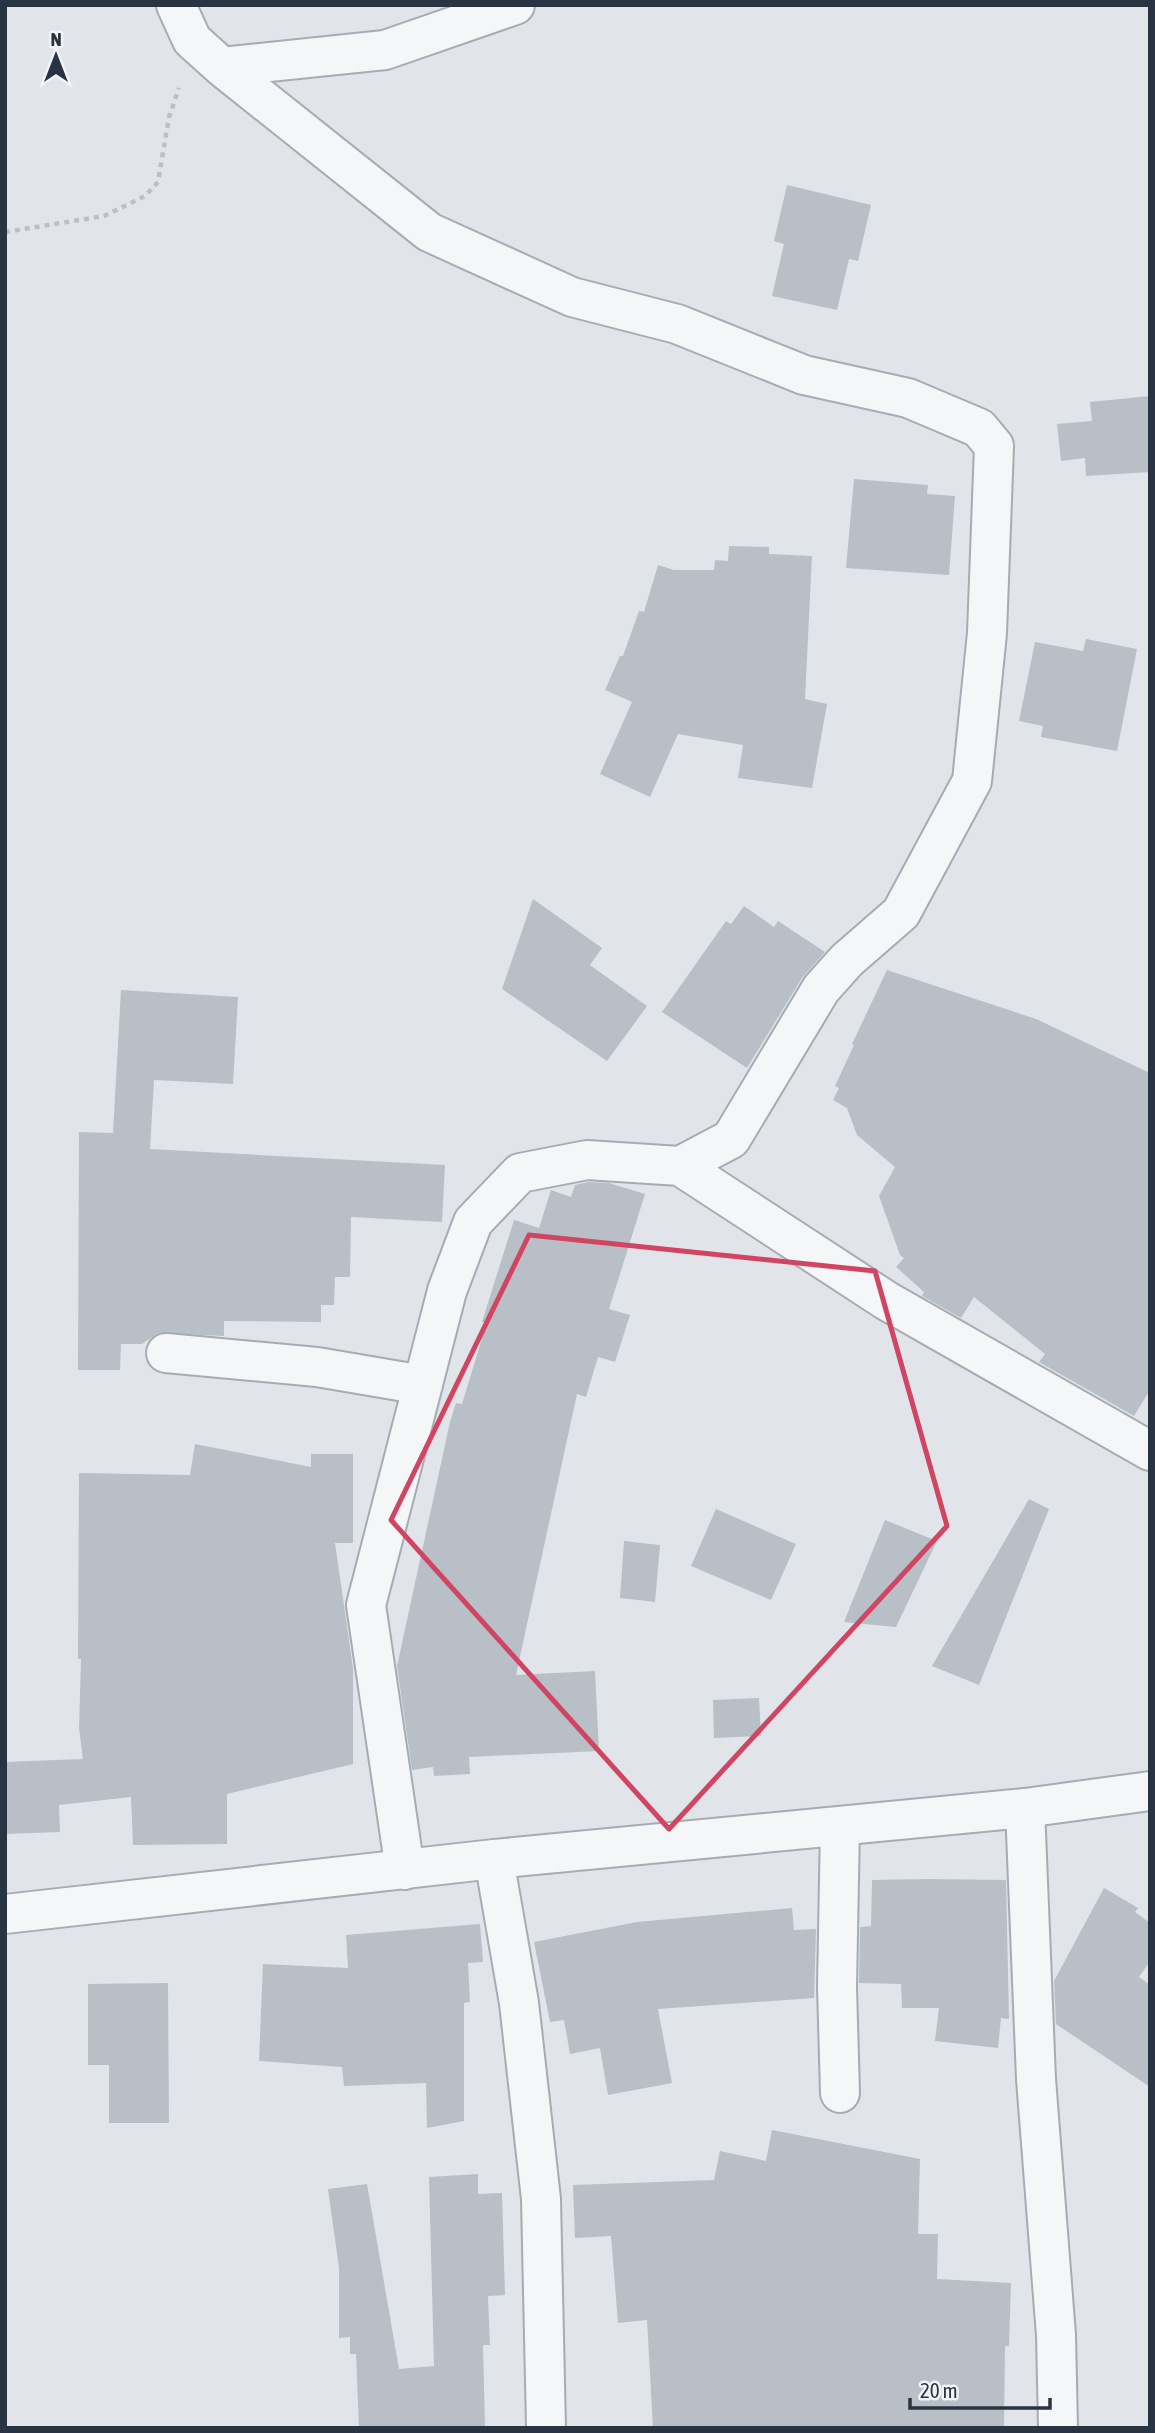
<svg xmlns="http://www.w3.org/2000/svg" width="1155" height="2433" font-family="'Asap Condensed',sans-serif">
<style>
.building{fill:#b9bfc7}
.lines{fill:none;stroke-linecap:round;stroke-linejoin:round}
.minor-casing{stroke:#a6acb4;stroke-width:42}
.path{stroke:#bbc0c5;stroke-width:4.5;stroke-dasharray:5 5;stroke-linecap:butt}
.minor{stroke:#f4f6f8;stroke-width:38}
.marked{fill:none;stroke:#d04662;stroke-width:5;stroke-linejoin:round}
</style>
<rect width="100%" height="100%" fill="#e1e5ea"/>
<path class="building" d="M787,185L871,205L858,261L849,259L837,310L772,296L784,244L774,241Z
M1150,396V472L1086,476L1085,458L1061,461L1057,424L1092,421L1090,402Z
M854,479L928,485L927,494L955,496L949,575L846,568Z
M729,546L769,547V554L812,556L805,699L827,704L812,788L738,778L743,745L678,734L650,797L600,774L632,702L605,690L620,656H623L639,611L644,612L658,565L674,570H714L715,560L728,561Z
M1086,639L1137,649L1117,751L1041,737L1043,726L1019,721L1035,642L1083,651Z
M533,899L602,948L590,965L647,1006L607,1061L502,989Z
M744,906L774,927L778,921L825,952L802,978L747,1068L662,1012L726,921L731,924Z
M887,970L1036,1019L1150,1073V1390L1134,1416L1039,1362L1045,1354L974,1297L961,1318L922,1296L924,1292L896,1267L904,1258L900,1255L879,1196L895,1167L857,1135L847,1108L833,1100L839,1088L835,1086L854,1045L852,1044Z
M121,990L238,997L233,1084L154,1080L150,1149L445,1165L442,1222L351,1217L350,1277H335L334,1305H321V1322L224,1321V1336L158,1333L142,1344H121L120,1370H78L79,1132L113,1133Z
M588,1182L609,1183L645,1194L609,1309L630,1315L615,1362L598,1357L586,1397L577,1394L516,1675L595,1671L599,1751L469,1757L470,1774L434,1776L433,1767L412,1770L397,1666L450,1422L456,1403L462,1404L487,1322H482L514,1220L539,1228L551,1190L571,1197L575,1185Z
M195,1444L311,1467V1454H353V1543H335L353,1668V1764L227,1794V1844L133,1845L131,1797L59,1805L60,1832L5,1834V1762L83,1759L79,1728L81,1659H78L79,1473L190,1475Z
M1029,1499L1049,1509L979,1685L932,1666Z
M716,1509L796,1544L771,1600L691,1566Z
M885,1520L937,1541L896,1627L844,1622Z
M624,1541L660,1545L655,1602L620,1598Z
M759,1698L761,1736L714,1738L713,1700Z
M929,1879L1006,1880L1009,2019L1001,2018L998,2048L935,2041L939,2008H902L901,1984L859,1983L860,1927L871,1926L872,1880Z
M1104,1888L1138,1908L1135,1912L1150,1923V1961L1139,1977L1150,1985V2087L1056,2024L1054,1981Z
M792,1908L794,1930L816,1929L814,1998L658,2009L672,2083L608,2095L600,2048L570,2054L564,2020L550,2022L534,1942L637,1922Z
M480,1924L483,1962L468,1963L470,2002L464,2003V2121L427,2128L426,2083L344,2086L342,2067L259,2061L263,1964L348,1968L346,1935Z
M168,1983L169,2123H109V2065H88V1984Z
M772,2130L920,2159L918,2234H938L937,2279L1011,2283L1009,2346H1005L1004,2428H653L647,2320L618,2323L611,2236L575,2238L573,2185L714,2180L720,2151L766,2161Z
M478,2174V2194L502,2193L505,2295L488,2296L490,2345H483L485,2428H359L356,2354H350V2337L339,2338V2268L328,2189L367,2184L399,2369L434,2366L429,2177Z"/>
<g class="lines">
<defs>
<path id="minor" d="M176,5L192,40L222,67L429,232L572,297L677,324L804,375L908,398L979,428L994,446L987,633L972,781L901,913L847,960L821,989L731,1139L680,1166L587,1160L520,1173L473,1222L447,1291L366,1605L405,1870
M222,67L385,50L515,5
M680,1166L887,1301L1150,1451
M166,1353L317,1367L423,1385
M1025,1808L1036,2079L1056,2335L1058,2428
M840,1826L837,1987L840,2093
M494,1859L519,2003L541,2199L546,2428
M5,1914L494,1859L1025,1808L1150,1791"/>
</defs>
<use href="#minor" class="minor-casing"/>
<path class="path" d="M5,232L104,216L145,196L158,182L169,117L179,88"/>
<use href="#minor" class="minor"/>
</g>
<path class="marked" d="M529,1235L875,1271L947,1526L669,1829L391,1520Z"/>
<rect width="1155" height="2433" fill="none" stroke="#293442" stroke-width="14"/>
<g transform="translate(56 56)" stroke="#f1f4f7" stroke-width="5" paint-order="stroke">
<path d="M0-5L12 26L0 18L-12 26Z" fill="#293442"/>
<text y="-10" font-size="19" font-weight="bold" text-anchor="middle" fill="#293442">N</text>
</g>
<path d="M910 2398v10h140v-10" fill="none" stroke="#293442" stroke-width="3.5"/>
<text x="920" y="2398" font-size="21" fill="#293442" stroke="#f1f4f7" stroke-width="5" paint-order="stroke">20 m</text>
</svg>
